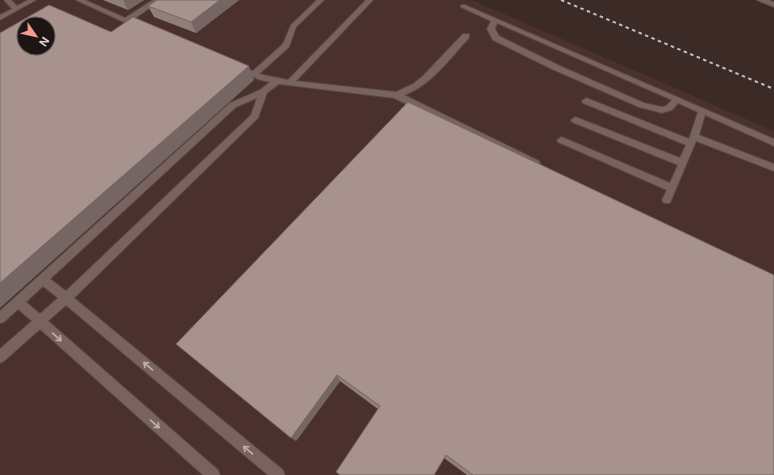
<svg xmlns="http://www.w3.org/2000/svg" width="774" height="475" font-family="Inter,sans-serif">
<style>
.built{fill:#4a312d;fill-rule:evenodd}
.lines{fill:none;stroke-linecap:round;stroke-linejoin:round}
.lane-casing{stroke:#574846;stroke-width:2}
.street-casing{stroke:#574846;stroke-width:2}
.lane{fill:#78635f;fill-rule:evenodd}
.street{fill:#78635f;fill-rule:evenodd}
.rail{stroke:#c9bdbb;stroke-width:2;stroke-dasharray:3.5 3.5;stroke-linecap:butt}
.wall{fill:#907e7a}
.shaded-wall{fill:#766663}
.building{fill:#a8928e;stroke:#766663;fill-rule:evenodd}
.oneway{stroke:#c0b1af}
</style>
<rect width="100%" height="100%" fill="#3c2a27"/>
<path class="built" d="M0,0H472L774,131V475H0ZM24,24H48V48H24Z"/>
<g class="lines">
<defs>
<path id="lane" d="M4,0H11L17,6L28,0H36L0,20V15L12,9Z
M76,0H85L125,18L153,0H161L131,21L141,25L143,27L139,29Z
M317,0H324L296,27L289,47L259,74L288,80L366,0H373L296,81L396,92L413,84L422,77L463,34H469V38C450,58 431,86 404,95L539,161L540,163L539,165H533L394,98L279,84L267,93L258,118L74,298L283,470L285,475H268L66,305L48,321L218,470L220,475H203L40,329L4,361L0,363V349L32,321L18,309L4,322L0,323V311L230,103L260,90L270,82L260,80L237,69L241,67L253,71L283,44L291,25ZM257,98L251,115L66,291L50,279L236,107ZM43,286L58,298L40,314L26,302Z
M461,5H465L774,139V146L705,115L699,135L774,164V171L696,141L670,203H664L662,200L667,190L558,142L557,140L561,137L564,138L670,183L678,165L572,122L571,120L575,117L578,118L680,158L686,145L583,103L582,101L586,98L589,99L689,139L698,112L678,103L672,110L662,113L639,107L554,70L493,40L487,29L491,21L461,7ZM497,23L672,100L666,106L662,107L644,103L560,66L499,36L495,29Z"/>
<path id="street" d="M757,0H768L774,2V7Z"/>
</defs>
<use href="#lane" class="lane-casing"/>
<use href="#street" class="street-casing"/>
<use href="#lane" class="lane"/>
<use href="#street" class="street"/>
<path class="rail" d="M561,0L774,89"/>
</g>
<path class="wall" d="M103,0H144L128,10Z
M239,0L196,33L154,17L148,6Z
M408,102L774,475H467L340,381L296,441Z"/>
<path class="shaded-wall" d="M123,0H144L128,10Z
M220,0H239L196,33L191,22Z
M249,66L254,80L0,308V283Z
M337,375L340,381L296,441L291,438Z"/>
<path class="building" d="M157,0H220L191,22L148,6Z
M49,5L111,32L133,17L249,66L0,283V33ZM24,24H48V48H24Z
M408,102L774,275V475H473L446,455L434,475H340L336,472L380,406L337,375L291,438L176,344Z"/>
<defs><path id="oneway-shaft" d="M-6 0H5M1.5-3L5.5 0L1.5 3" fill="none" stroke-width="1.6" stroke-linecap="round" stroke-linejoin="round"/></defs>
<g class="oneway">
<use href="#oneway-shaft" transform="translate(57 337) rotate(41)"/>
<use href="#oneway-shaft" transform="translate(148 366) rotate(-140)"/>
<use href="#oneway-shaft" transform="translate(155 424) rotate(41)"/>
<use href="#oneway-shaft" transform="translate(248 450) rotate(-140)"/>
</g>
<g transform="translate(36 36) rotate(124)"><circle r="19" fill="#1d1513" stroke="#6b615f"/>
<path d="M0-3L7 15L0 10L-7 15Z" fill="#f59c90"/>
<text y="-6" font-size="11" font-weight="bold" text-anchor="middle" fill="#dfd3d1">N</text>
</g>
</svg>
